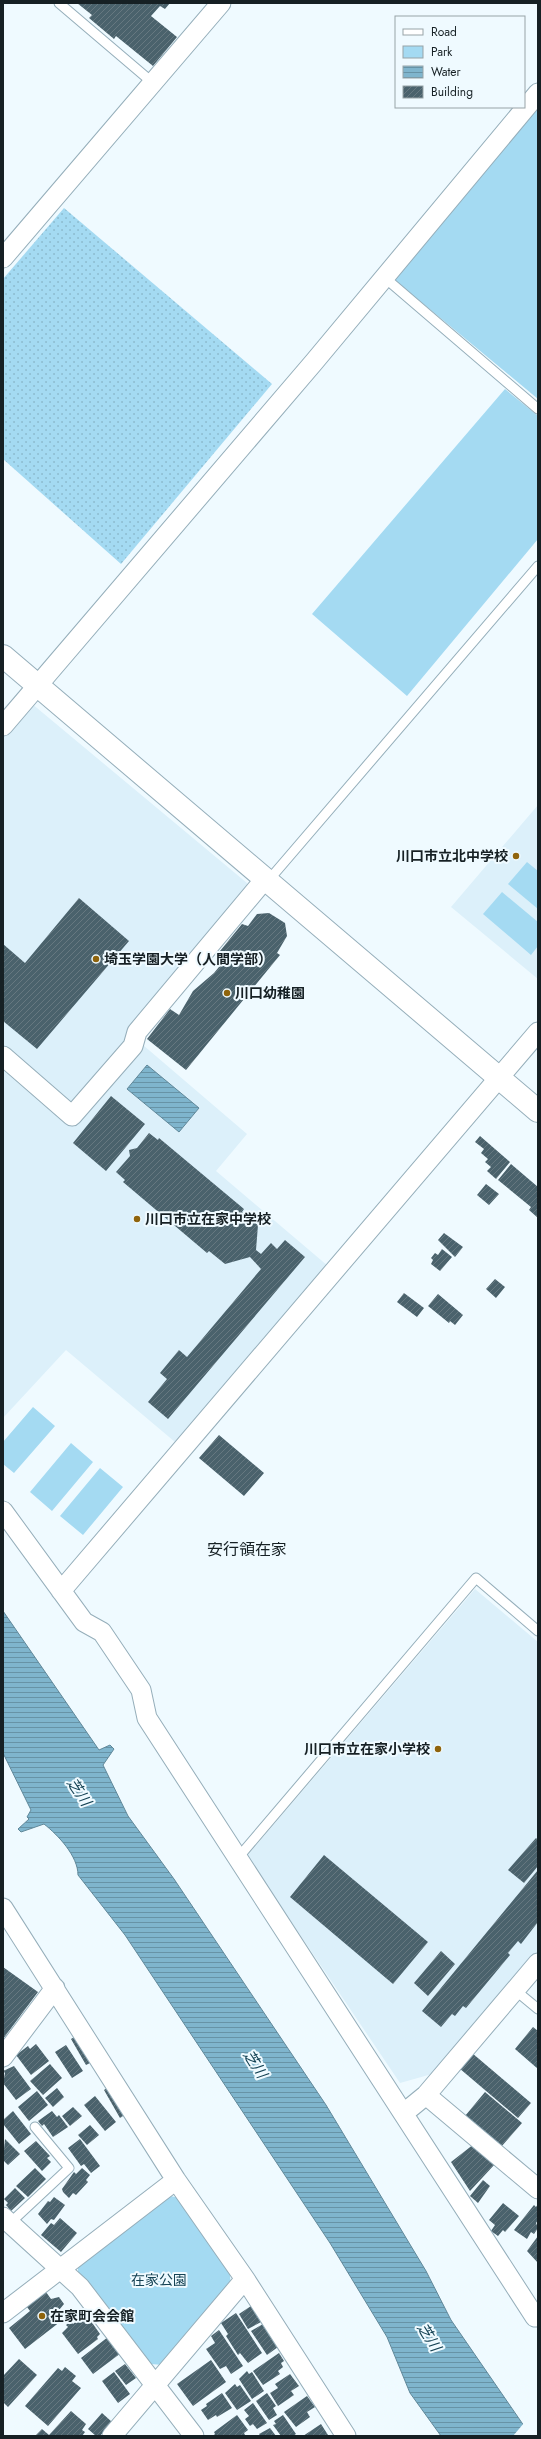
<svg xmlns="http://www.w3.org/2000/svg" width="541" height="2439" font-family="Jost,'Noto Sans JP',sans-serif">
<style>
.built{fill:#dcf0fa}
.grass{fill:url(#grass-dots)}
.park{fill:#a4daf2}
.water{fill:url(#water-rules);stroke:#60889a}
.pier{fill:#effaff}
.building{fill:url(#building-hatch)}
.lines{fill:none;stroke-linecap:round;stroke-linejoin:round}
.lane-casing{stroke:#95aeba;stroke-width:11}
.street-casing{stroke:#95aeba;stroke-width:21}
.secondary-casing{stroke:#95aeba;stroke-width:24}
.lane{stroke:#fff;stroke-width:9}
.street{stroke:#fff;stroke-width:19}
.secondary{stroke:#fff;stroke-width:22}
.poi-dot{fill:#8f640c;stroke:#effaff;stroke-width:1.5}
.labels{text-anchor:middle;stroke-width:4;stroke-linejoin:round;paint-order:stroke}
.poi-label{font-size:14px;font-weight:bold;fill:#162024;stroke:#effaff;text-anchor:start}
.park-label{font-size:14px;fill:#144254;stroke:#effaff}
.water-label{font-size:15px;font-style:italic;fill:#134153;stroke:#effaff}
.quarter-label{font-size:16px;fill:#162024;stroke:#effaff}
</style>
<defs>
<pattern id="grass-dots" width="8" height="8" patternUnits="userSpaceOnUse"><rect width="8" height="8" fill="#a4daf2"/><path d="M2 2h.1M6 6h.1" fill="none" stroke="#8cbbcf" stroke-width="1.8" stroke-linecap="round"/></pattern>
<pattern id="water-rules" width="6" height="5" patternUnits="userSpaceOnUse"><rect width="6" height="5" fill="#7fb5cd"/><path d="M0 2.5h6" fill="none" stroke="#6793a6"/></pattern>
<pattern id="building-hatch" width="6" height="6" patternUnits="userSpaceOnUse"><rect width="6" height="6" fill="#4a626c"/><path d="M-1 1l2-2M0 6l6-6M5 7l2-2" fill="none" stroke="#667880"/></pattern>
</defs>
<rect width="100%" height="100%" fill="#effaff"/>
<path class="built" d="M31,703L247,883L248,891L127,1042L71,1106L3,1048V737Z
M538,805V979L451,907Z
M143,1045L247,1134L216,1171L328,1266L175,1442L66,1350L3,1418V1065L74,1127Z
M475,1589L538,1642V1951L432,2074L400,2083L247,1856Z"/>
<path class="grass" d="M64,208L272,384L121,564L3,459V279Z"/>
<path class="park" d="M538,107V399L391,277Z
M505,389L538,416V539L407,696L312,614Z
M527,862L538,871V909L508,884Z
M502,892L538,922V946L531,955L483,914Z
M33,1407L55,1426L14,1473L3,1464V1442Z
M71,1443L93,1462L52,1511L30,1492Z
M100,1468L123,1487L83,1535L60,1516Z
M170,2196L181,2198L230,2274L231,2290L164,2365L150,2364L78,2276V2267Z"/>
<path class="water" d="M147,1065L199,1108L179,1132L127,1089Z
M3,1611L99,1750L110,1745L114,1749L103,1765L128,1816L174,1879L326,2105L426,2271L451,2320L531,2436H441L410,2393L387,2337L330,2243L125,1935L78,1875C78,1856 58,1835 44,1824L21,1832L18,1829L29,1819L27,1817L31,1810L3,1753Z"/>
<path class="pier" d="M524,2423L533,2436H513Z"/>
<path class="building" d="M77,3H170L165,9L160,6L151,16L177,37L153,66L116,36L114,39L89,18L92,15Z
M79,898L129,941L37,1049L3,1021V944L25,963Z
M269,913L285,923L287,936L277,953L280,955L186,1070L147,1039L170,1009L179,1015L193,991L214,973L228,956L220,951L242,924L248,926L257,914Z
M111,1096L145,1124L106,1171L73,1143Z
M149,1133L158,1140L159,1138L244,1209L242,1212L258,1225L256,1250L261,1254L271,1243L277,1249L285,1240L305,1257L168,1419L148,1402L167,1379L160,1373L179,1350L187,1357L261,1269L250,1257L225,1264L209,1251L207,1253L123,1182L125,1180L116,1172L130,1156L129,1150L137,1148Z
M480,1136L510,1162L496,1179L487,1171L491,1167L485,1162L488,1159L481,1153L484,1149L475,1142Z
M511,1164L538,1187V1218L529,1210L531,1207L498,1180Z
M486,1184L499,1194L489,1205L477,1195Z
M444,1233L463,1247L455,1257L438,1240Z
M442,1249L452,1257L440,1271L431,1264L433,1260L431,1258L435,1253L438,1255Z
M495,1279L505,1287L496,1298L486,1289Z
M404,1293L424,1308L417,1317L397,1302Z
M438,1294L463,1315L455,1325L450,1321L449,1323L428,1306Z
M219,1435L264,1473L244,1496L199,1458Z
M536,1838L538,1840V1866L524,1883L508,1870Z
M324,1855L428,1942L393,1984L290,1897Z
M538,1870V1922L521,1944L518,1941L508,1953L510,1955L466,2008L463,2006L455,2016L452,2014L441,2027L422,2011Z
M441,1951L455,1964L428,1996L414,1983Z
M3,1967L38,1992L3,2039Z
M533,2027L538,2031V2069L515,2049Z
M76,2036L92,2062L86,2065L71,2039Z
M36,2044L49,2061L31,2075L16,2055L28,2046L30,2049Z
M66,2045L83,2071L72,2078L55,2052Z
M472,2053L531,2103L518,2118L459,2068Z
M50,2064L62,2078L43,2095L30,2081Z
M14,2066L31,2089L16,2100L3,2083L5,2073L3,2071Z
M110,2086L126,2114L120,2118L104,2090Z
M57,2088L64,2097L53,2107L45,2098Z
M37,2091L48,2105L29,2121L18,2107Z
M485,2092L522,2123L501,2147L465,2116Z
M95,2096L116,2122L105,2131L84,2105Z
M73,2107L82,2116L70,2126L62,2116Z
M13,2111L31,2134L19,2144L3,2124V2120Z
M52,2111L57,2117L59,2115L68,2127L53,2137L44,2124L42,2126L38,2121Z
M90,2125L99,2135L87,2145L78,2135Z
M5,2139L20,2154L8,2165L3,2160Z
M80,2139L100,2166L91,2173L84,2164L81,2166L68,2148Z
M36,2141L50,2156L47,2158L51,2162L42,2171L24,2151Z
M474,2144L495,2164L470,2191L451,2162Z
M35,2168L46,2179L28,2197L16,2186Z
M82,2168L90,2175L86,2180L88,2182L76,2195L73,2193L69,2198L63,2192L62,2189L74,2172L76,2174Z
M483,2180L490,2186L478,2203L470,2196Z
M15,2188L25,2198L11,2211L6,2205L8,2203L4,2199Z
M54,2197L65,2205L54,2220L51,2219L47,2224L38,2214L48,2201L50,2202Z
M503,2203L519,2216L505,2232L503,2230L498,2236L491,2231L495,2225L489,2220Z
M538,2204V2220L536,2223L538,2228L534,2234L531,2232L527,2239L514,2230L534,2205L536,2207Z
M60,2218L77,2233L61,2252L41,2235L51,2223L54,2225Z
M538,2236V2263L527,2251Z
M46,2292L51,2299L59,2297L64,2304L59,2310L65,2318L25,2349L9,2328L30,2311L27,2307Z
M251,2306L261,2322L248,2329L239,2314Z
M236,2313L262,2353L248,2363L240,2353L238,2355L226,2336L228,2334L221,2323Z
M86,2314L100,2334L97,2337L98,2339L78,2354L62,2333L68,2327L66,2325L71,2321L73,2324Z
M263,2324L278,2347L267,2355L251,2331Z
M219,2330L243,2366L231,2374L226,2366L220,2369L206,2349L215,2343L211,2336Z
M108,2337L121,2353L93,2374L81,2358Z
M279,2353L284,2361L281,2363L283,2367L278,2371L280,2374L263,2385L253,2371Z
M19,2359L37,2375L8,2407L3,2402V2376Z
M211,2360L226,2382L193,2406L177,2384Z
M125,2364L136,2378L126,2385L115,2371Z
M65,2367L76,2376L72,2381L81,2388L48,2426L25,2406L58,2368L62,2371Z
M247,2371L249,2374L252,2372L264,2391L252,2399L239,2379Z
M114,2372L130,2394L118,2403L102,2381Z
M290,2374L299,2386L291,2391L294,2395L278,2406L270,2393L278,2388L275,2384Z
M235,2384L237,2387L240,2385L251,2401L237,2410L225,2393Z
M222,2393L232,2408L217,2417L216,2415L208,2420L201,2410L207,2406L206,2404Z
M267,2393L276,2406L273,2408L277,2415L269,2420L256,2401Z
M307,2396L315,2407L307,2412L310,2417L296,2427L284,2412Z
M253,2403L267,2423L257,2429L253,2424L250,2426L245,2419L249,2416L244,2410Z
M71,2411L86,2424L82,2430L85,2432L82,2436H35L42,2429L49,2435Z
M102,2413L112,2422L100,2436H96L88,2429Z
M237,2415L248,2430L244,2433L245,2435L213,2436L215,2434L214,2432Z
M283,2415L296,2434L293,2436H281L273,2425L276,2424L274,2421Z
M321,2424L328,2435L303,2436Z
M270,2428L276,2436H260L259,2434Z"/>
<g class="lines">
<defs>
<path id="lane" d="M59,3L153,83
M384,277L538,409
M268,881L538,566
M237,1859L476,1578L538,1631
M515,1990L538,2009
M9,2224L69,2168L35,2127"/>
<path id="street" d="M3,258L221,3
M3,726L314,362L538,93
M3,1056L72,1116L133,1046L137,1032L265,879
M3,1511L84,1622L102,1632L141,1690L147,1718L535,2317L538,2316
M61,1591L538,1032
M3,1908L176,2180L245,2279L346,2436
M3,2057L55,1988
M426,2095L538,2189
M404,2113L426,2095L538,1963
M3,2217L80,2287L194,2436
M3,2313L176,2180
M112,2436L245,2279"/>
<path id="secondary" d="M3,656L538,1111"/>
</defs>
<use href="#lane" class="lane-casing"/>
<use href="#street" class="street-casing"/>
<use href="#secondary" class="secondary-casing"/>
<use href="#lane" class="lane"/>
<use href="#street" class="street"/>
<use href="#secondary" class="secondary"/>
</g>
<g class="poi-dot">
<circle cx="516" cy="856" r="4"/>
<circle cx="96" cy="959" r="4"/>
<circle cx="227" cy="993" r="4"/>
<circle cx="137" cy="1219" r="4"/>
<circle cx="438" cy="1749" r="4"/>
<circle cx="42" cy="2316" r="4"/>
</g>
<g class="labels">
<g class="poi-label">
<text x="508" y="861" text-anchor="end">川口市立北中学校</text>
<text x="104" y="964">埼玉学園大学（人間学部）</text>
<text x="235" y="998">川口幼稚園</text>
<text x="145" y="1224">川口市立在家中学校</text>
<text x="430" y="1754" text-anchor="end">川口市立在家小学校</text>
<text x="50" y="2321">在家町会会館</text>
</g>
<g class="park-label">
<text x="159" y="2285">在家公園</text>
</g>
<g class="water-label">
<text transform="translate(79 1792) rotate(56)" y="5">芝川</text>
<text transform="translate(255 2064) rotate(57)" y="5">芝川</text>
<text transform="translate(429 2337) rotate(58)" y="5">芝川</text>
</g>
<g class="quarter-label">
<text x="247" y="1555">安行領在家</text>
</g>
</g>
<rect width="541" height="2439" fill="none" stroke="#162024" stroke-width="8"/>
<rect x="395" y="16" width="130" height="92" fill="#effaff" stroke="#98a3a7"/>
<rect x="403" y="29" width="20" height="6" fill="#ffffff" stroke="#98a3a7"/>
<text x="431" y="36" font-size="12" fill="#162024">Road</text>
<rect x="403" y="46" width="20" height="12" fill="#a4daf2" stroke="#98a3a7"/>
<text x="431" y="56" font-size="12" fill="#162024">Park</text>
<rect x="403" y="66" width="20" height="12" fill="url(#water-rules)" stroke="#98a3a7"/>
<text x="431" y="76" font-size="12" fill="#162024">Water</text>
<rect x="403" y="86" width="20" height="12" fill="url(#building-hatch)" stroke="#98a3a7"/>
<text x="431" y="96" font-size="12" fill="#162024">Building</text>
</svg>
